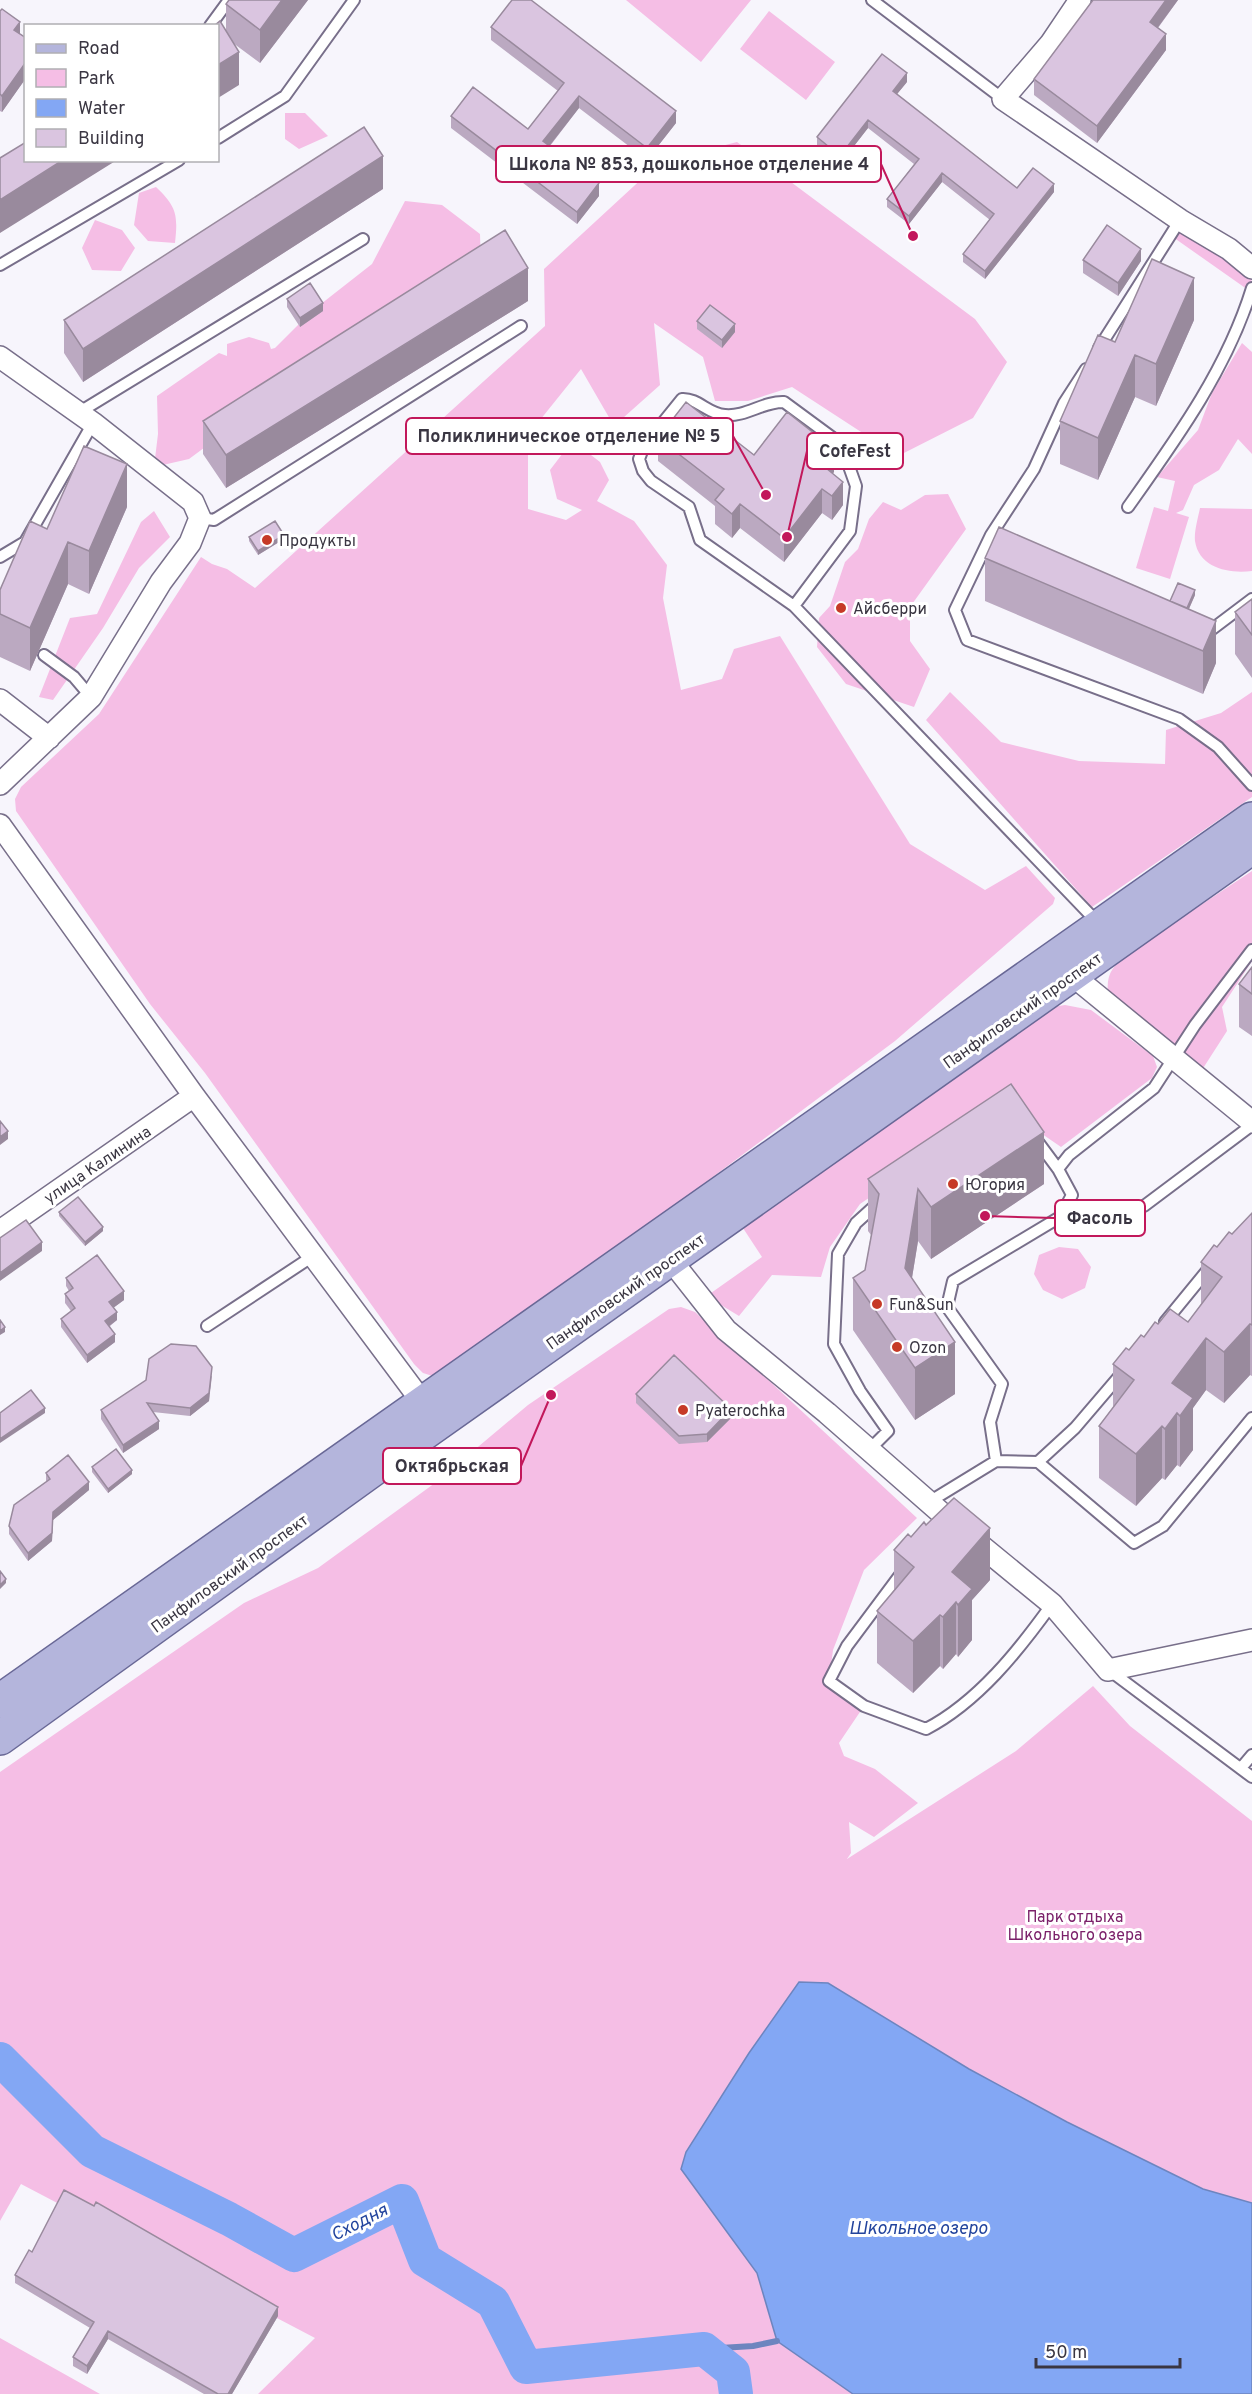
<svg xmlns="http://www.w3.org/2000/svg" width="1252" height="2394" font-family="Overpass,sans-serif">
<style>
.green{fill:#f5bee5}
.water{fill:#83a7f4;stroke:#6d85bf;stroke-width:1.5}
.lines{fill:none;stroke-linecap:round;stroke-linejoin:round}
.stream{stroke:#6d85bf;stroke-width:6}
.river{stroke:#83a7f4;stroke-width:34}
.service-casing{stroke:#786f8a;stroke-width:14}
.minor-casing{stroke:#786f8a;stroke-width:24}
.primary-casing{stroke:#696896;stroke-width:36}
.service{stroke:#fff;stroke-width:10}
.minor{stroke:#fff;stroke-width:21}
.primary{stroke:#b4b5dc;stroke-width:33}
.wall{fill:#bba9c1}
.shaded-wall{fill:#998a9d}
.building{fill:#dac5e0;stroke:#998a9d;stroke-width:1.5}
.poi-dot{fill:#c63a27;stroke:#fff;stroke-width:2}
.labels{text-anchor:middle;stroke-width:6;stroke-linejoin:round;paint-order:stroke}
.poi-label{font-size:16px;fill:#3a3642;stroke:#fff;text-anchor:start}
.street-label{font-size:16px;fill:#3a3642;stroke:#fff}
.park-label{font-size:16px;fill:#7b216a;stroke:#fff}
.water-label{font-size:18px;font-style:italic;fill:#22449d;stroke:#fff}
.leader{fill:none;stroke:#c2185b;stroke-width:2}
.callout-dot{fill:#c2185b;stroke:#fff;stroke-width:2}
.callout{fill:#fff;stroke:#c2185b;stroke-width:2}
.callout-label{font-size:18px;text-anchor:middle;font-weight:bold;fill:#3a3642}
</style>
<rect width="100%" height="100%" fill="#f7f5fc"/>
<path class="green" d="M626,0H751L701,62Z
M769,11L835,62L806,100L740,49Z
M285,113H305L328,136L299,149L285,139Z
M737,142L975,319L1007,362L973,418L898,456L792,387L748,401H715L703,357L654,323L660,385L614,426L581,369L528,435V509L566,520L582,510L557,499L550,470L563,453L582,448L600,462L609,480L597,501L634,521L667,565L663,598L681,690L722,679L734,649L780,636L910,844L985,890L1026,866L1055,898L1053,904L895,1041L450,1373L439,1378L423,1373L414,1364L205,1073L150,1004L16,811L15,799L21,787L99,714L201,557L212,564L227,569L255,588L545,326L544,269L660,162Z
M156,187C177,207 178,215 175,243L148,241L134,225L139,193Z
M405,201L442,205L480,234L481,265L326,358L189,459L154,467L158,434L157,396L219,353L227,356V344L249,337L269,343L271,349L275,348L312,311L372,264Z
M95,220L122,230L135,248L121,271L92,270L82,248Z
M1180,220L1252,268L1251,292L1170,235Z
M1242,343L1252,352V454L1238,439L1219,470L1194,485L1183,510L1176,513L1189,517L1170,579L1136,568L1154,507L1168,511L1175,481L1157,477L1198,430L1212,393Z
M948,494L966,529L910,607V641L930,669L914,707L846,684L817,647L819,618L830,606L845,562L858,549L869,519L883,502L901,510L925,495Z
M1200,508L1252,509V571C1229,574 1199,568 1195,541C1194,531 1198,518 1200,508Z
M154,511L170,537L139,568L103,628L53,700L39,697L70,618L97,614L141,522Z
M950,692L1001,742L1079,761L1165,764L1166,730L1221,713L1252,692V797L1092,907L926,720Z
M1252,871V961L1222,1007L1227,1031L1200,1073L1108,993C1106,974 1113,966 1127,954Z
M1065,1005L1091,1010L1153,1056L1157,1067L1152,1078L1061,1147L1003,1107L860,1204L830,1247L821,1277L772,1275L739,1316L721,1305L711,1293L762,1257L741,1225L1053,1007Z
M1059,1247L1078,1249L1091,1267L1085,1288L1062,1299L1043,1290L1034,1274L1039,1255Z
M681,1307L695,1312L917,1518L864,1570L833,1650L829,1681L864,1706L839,1743L844,1756L875,1769L918,1803L874,1837L849,1822L851,1853L847,1859L1016,1751L1093,1686L1130,1726L1252,1821V2203L1203,2189L1067,2122L969,2069L828,1983L772,2022L686,2152L681,2169L757,2273L777,2341L853,2394H258L315,2338L21,2184L0,2221V1772L244,1603L318,1568L435,1483L528,1405L669,1309Z
M0,2338L100,2394H0Z"/>
<path class="water" d="M799,1982L828,1983L969,2069L1067,2122L1203,2189L1252,2203V2394H853L777,2341L757,2273L681,2169L686,2152L749,2053Z"/>
<g class="lines">
<path class="stream" d="M704,2349L753,2346L777,2341"/>
<path class="river" d="M0,2059L92,2151L229,2219L294,2255L402,2201L425,2260L493,2302L526,2367L704,2349L733,2372L736,2394"/>
<defs>
<path id="service" d="M872,0L1003,99
M210,26L229,0
M218,138L285,96L354,0
M0,265L179,160
M1099,348L1180,220
M1086,369L1064,403L1034,469L991,535L955,610L967,640L1179,719L1218,747L1252,785
M78,413L363,239
M1128,507C1177,438 1227,369 1252,288
M200,518L214,520L521,326
M0,557L25,542L93,423
M794,606L850,531L856,486L841,444L784,402C764,401 746,417 725,415C708,414 698,398 682,399L644,446L639,459L643,471L651,481L689,507L700,540L794,606L1099,924
M1207,633L1252,599
M44,655L74,677L91,697
M1035,1138L1058,1169
M1144,1206L1252,1125
M1165,1322L1210,1267
M207,1326L313,1256
M869,1450L888,1431L860,1391L834,1344L838,1254L856,1223L878,1203
M996,1461L990,1422L1002,1384L947,1307L953,1281L1060,1217L1072,1195L1058,1169L1069,1155L1154,1088L1195,1025L1252,950
M1038,1462L1134,1543L1163,1526L1252,1418
M929,1502L996,1461L1038,1462L1075,1428L1122,1373
M903,1571L847,1646L829,1681L864,1706L926,1729C978,1702 1019,1650 1052,1604
M1109,1670L1252,1777
M1241,1768L1252,1755"/>
<path id="minor" d="M1080,0L1051,43L1003,99L1180,220L1229,249L1252,268
M0,357L93,423L193,502L200,518L190,543L161,582L91,697L0,784
M0,700L49,738
M0,825L194,1096L423,1403
M1072,975L1252,1122
M0,1231L194,1096
M670,1259L726,1330L827,1413L947,1518L1052,1604L1108,1670L1252,1640"/>
<path id="primary" d="M0,1701L1252,819
M0,1738L390,1457L1252,847"/>
</defs>
<use href="#service" class="service-casing"/>
<use href="#minor" class="minor-casing"/>
<use href="#primary" class="primary-casing"/>
<use href="#service" class="service"/>
<use href="#minor" class="minor"/>
<use href="#primary" class="primary"/>
</g>
<path class="wall" d="M229,0H308L260,63L233,43L239,85L226,31V4Z
M1093,0H1178L1158,28L1166,50L1097,143L1034,95V79Z
M0,11L20,34L26,38V78L2,112L0,111Z
M491,27L676,123L647,160L579,108L550,146L599,196L577,224L451,128V116L528,129L558,91L491,40Z
M907,82L897,94L1017,188L1054,192L985,279L963,262V254L990,220L942,182L909,224L887,207V199L914,164L868,128L840,164L817,146V137Z
M383,189L83,382L64,353V320Z
M1083,260L1141,261L1118,296L1083,273Z
M287,299L323,311L300,327L287,307Z
M528,301L226,488L203,454V421Z
M1194,320L1156,406L1135,397L1098,480L1060,464V421L1115,342Z
M697,321L735,332L722,348L697,329Z
M658,438L754,455L834,472L833,473L843,505L832,520L822,513L784,562L740,528L732,538L715,524V506L658,461Z
M127,507L89,594L68,584L30,671L0,657V590L47,529Z
M249,537L284,539L258,555L249,541Z
M985,558L1170,601L1195,595L1189,609L1216,663L1203,694L985,601Z
M1252,599V678L1235,654V612Z
M1252,967V1036L1239,1027V984Z
M868,1179L1044,1184L931,1259L918,1241L912,1278L955,1394L915,1420L853,1330V1278L865,1270L871,1235L868,1231Z
M59,1212L103,1231L85,1246L59,1216Z
M1252,1213V1376L1250,1375L1224,1403L1206,1390L1193,1408V1450L1180,1467L1177,1465L1165,1480L1162,1478L1136,1506L1099,1478V1426L1113,1407V1364L1158,1324L1188,1322L1201,1304V1262L1232,1234Z
M66,1278L124,1300L113,1308L117,1320L110,1326L115,1342L87,1363L61,1327V1319L71,1311L65,1303V1294L69,1291L66,1286Z
M212,1376L209,1401L190,1416L153,1412L159,1429L123,1453L101,1419V1410Z
M636,1394L731,1418L707,1442L679,1444L636,1403Z
M92,1467L132,1474L108,1493L92,1472Z
M46,1473L89,1490L53,1520L52,1541L28,1561L9,1534V1526L46,1482Z
M911,1537L990,1580L972,1600V1640L958,1657L956,1654L943,1669L940,1666L913,1693L877,1663V1611L894,1590V1550Z
M32,2252L278,2316L232,2394H204L108,2339L87,2374L73,2366V2357L90,2328L15,2283V2275Z"/>
<path class="shaded-wall" d="M282,0H308L260,63V30Z
M1166,0H1178L1150,38V22Z
M20,22V38L14,30Z
M1166,34V50L1097,143V126Z
M239,52V85L218,98V65Z
M26,62V78L2,112V96Z
M907,73V82L893,99V91Z
M579,96V108L543,154V141Z
M676,111V123L647,160V148Z
M868,120V128L840,164V156Z
M383,156V189L83,382V349Z
M63,160H117L0,233V200Z
M942,173V182L909,224V216Z
M599,183V196L577,224V212Z
M1054,184V192L985,279V271Z
M1141,249V261L1118,296V283Z
M528,268V301L226,488V455Z
M1194,278V320L1156,406V364Z
M323,303V311L300,327V318Z
M735,324V332L722,348V340Z
M1135,355V397L1098,480V438Z
M834,449V472L821,488V464Z
M127,464V507L89,594V551Z
M843,482V505L832,520V496Z
M822,489V513L784,562V538Z
M740,504V528L732,538V514Z
M284,535V539L258,555V551Z
M68,542V584L30,671V628Z
M1195,590V595L1187,613V609Z
M1216,621V663L1203,694V651Z
M8,1131V1139L0,1145V1137Z
M1044,1132V1184L931,1259V1207Z
M918,1189V1241L905,1320V1268Z
M103,1227V1231L85,1246V1242Z
M42,1242V1251L0,1281V1273Z
M124,1291V1300L109,1311V1302Z
M117,1312V1320L105,1329V1321Z
M1250,1324V1375L1224,1403V1352Z
M5,1327V1332L0,1335V1331Z
M115,1334V1342L87,1363V1355Z
M1206,1338V1390L1193,1408V1450L1180,1467V1416L1177,1413V1465L1165,1480V1429L1172,1383Z
M955,1342V1394L915,1420V1368Z
M212,1367L209,1401L190,1416V1408Z
M45,1408V1413L0,1443V1439Z
M731,1409V1418L707,1442V1434Z
M159,1421V1429L123,1453V1445Z
M1162,1426V1478L1136,1506V1454Z
M132,1470V1474L108,1493V1489Z
M89,1482V1490L53,1520L52,1541L28,1561V1553L53,1512Z
M990,1528V1580L972,1600V1640L958,1657V1605L956,1602V1654L943,1669V1617L952,1572Z
M6,1579V1583L0,1589V1585Z
M940,1615V1666L913,1693V1641Z
M278,2307V2316L232,2394H228Z
M108,2331V2339L87,2374V2366Z"/>
<path class="building" d="M229,0H282L260,30L226,4Z
M512,0H531L676,111L647,148L579,96L543,141L599,183L577,212L451,116L473,87L528,129L564,83L491,27Z
M1093,0H1166L1150,22L1166,34L1097,126L1034,79Z
M2,9L20,22L14,30L26,38V62L2,96L0,94V11Z
M220,21L239,52L218,65V26H214Z
M882,54L907,73L893,91L1017,188L1033,168L1054,184L985,271L963,254L994,214L942,173L909,216L887,199L919,159L868,120L840,156L817,137Z
M364,127L383,156L83,349L64,320Z
M26,142V160H63L0,200V158Z
M1107,225L1141,249L1118,283L1083,260Z
M505,230L528,268L226,455L203,421Z
M1152,259L1194,278L1156,364L1135,355L1098,438L1060,421L1098,335L1115,342Z
M310,283L323,303L300,318L287,299Z
M710,305L735,324L722,340L697,321Z
M686,402L754,455L787,412L834,449L821,464L843,482L832,496L822,489L784,538L740,504L732,514L715,500L724,489L658,438Z
M84,446L127,464L89,551L68,542L30,628L0,614V590L30,521L47,529Z
M275,521L284,535L258,551L249,537Z
M999,527L1216,621L1203,651L985,558Z
M1178,583L1195,590L1187,608L1170,601Z
M1252,599V635L1235,612Z
M1252,967V994L1239,984Z
M1011,1084L1044,1132L931,1207L918,1189L905,1268L955,1342L915,1368L853,1278L865,1270L879,1194L868,1179Z
M0,1121L8,1131L0,1137Z
M78,1197L103,1227L85,1242L59,1212Z
M1252,1213V1325L1250,1324L1224,1352L1206,1338L1172,1383L1193,1398L1180,1416L1177,1413L1165,1429L1162,1426L1136,1454L1099,1426L1134,1380L1113,1364L1126,1348L1129,1350L1141,1335L1144,1337L1155,1322L1158,1324L1170,1309L1188,1322L1222,1277L1201,1262L1214,1245L1217,1247L1229,1232L1232,1234Z
M26,1220L42,1242L0,1273V1238Z
M97,1255L124,1291L109,1302L117,1312L105,1321L115,1334L87,1355L61,1319L75,1308L65,1294L73,1288L66,1278Z
M0,1320L5,1327L0,1331Z
M171,1344L196,1346L212,1367L209,1393L190,1408L147,1403L159,1421L123,1445L101,1410L146,1380L149,1359Z
M674,1355L731,1409L707,1434L679,1436L636,1394Z
M31,1390L45,1408L0,1439V1413Z
M116,1449L132,1470L108,1489L92,1467Z
M68,1455L89,1482L53,1512L52,1533L28,1553L9,1526L14,1505L50,1479L46,1473Z
M954,1498L990,1528L952,1572L972,1589L958,1605L956,1602L943,1617L940,1615L913,1641L877,1611L914,1567L894,1550L908,1534L911,1537L924,1522L926,1525Z
M0,1571L6,1579L0,1585Z
M64,2190L94,2206L96,2202L278,2307L228,2394H218L108,2331L87,2366L73,2357L94,2322L15,2275L29,2250L32,2252Z"/>
<g class="poi-dot">
<circle cx="267" cy="540" r="6"/>
<circle cx="841" cy="608" r="6"/>
<circle cx="953" cy="1184" r="6"/>
<circle cx="877" cy="1304" r="6"/>
<circle cx="897" cy="1347" r="6"/>
<circle cx="683" cy="1410" r="6"/>
</g>
<g class="labels">
<g class="poi-label">
<text x="279" y="546">Продукты</text>
<text x="853" y="614">Айсберри</text>
<text x="965" y="1190">Югория</text>
<text x="889" y="1310">Fun&amp;Sun</text>
<text x="909" y="1353">Ozon</text>
<text x="695" y="1416">Pyaterochka</text>
</g>
<g class="street-label">
<text transform="translate(1022 1010) rotate(-35)" y="6">Панфиловский проспект</text>
<text transform="translate(97 1164) rotate(-34)" y="6">улица Калинина</text>
<text transform="translate(625 1291) rotate(-35)" y="6">Панфиловский проспект</text>
<text transform="translate(229 1573) rotate(-36)" y="6">Панфиловский проспект</text>
</g>
<g class="park-label">
<text x="1075" y="1922">Парк отдыха<tspan x="1075" dy="18">Школьного озера</tspan></text>
</g>
<g class="water-label">
<text transform="translate(359 2222) rotate(-27)" y="6">Сходня</text>
<text x="918" y="2234">Школьное озеро</text>
</g>
</g>
<path class="leader" d="M913 236L881 164M766 495L733 436M787 537L807 451M985 1216L1055 1218M551 1395L521 1466"/>
<g class="callout-dot">
<circle cx="913" cy="236" r="6"/>
<circle cx="766" cy="495" r="6"/>
<circle cx="787" cy="537" r="6"/>
<circle cx="985" cy="1216" r="6"/>
<circle cx="551" cy="1395" r="6"/>
</g>
<g class="callout">
<rect x="496" y="146" width="385" height="36" rx="6"/>
<rect x="406" y="418" width="327" height="36" rx="6"/>
<rect x="807" y="433" width="96" height="36" rx="6"/>
<rect x="1055" y="1200" width="90" height="36" rx="6"/>
<rect x="383" y="1448" width="138" height="36" rx="6"/>
</g>
<g class="callout-label">
<text x="689" y="170">Школа № 853, дошкольное отделение 4</text>
<text x="569" y="442">Поликлиническое отделение № 5</text>
<text x="855" y="457">CofeFest</text>
<text x="1100" y="1224">Фасоль</text>
<text x="452" y="1472">Октябрьская</text>
</g>
<rect x="24" y="24" width="195" height="138" fill="#ffffff" stroke="#b0afb3" stroke-width="1.5"/>
<rect x="36" y="44" width="30" height="9" fill="#b4b5dc" stroke="#b0afb3" stroke-width="1.5"/>
<text x="78" y="54" font-size="18" fill="#3a3642">Road</text>
<rect x="36" y="69" width="30" height="18" fill="#f5bee5" stroke="#b0afb3" stroke-width="1.5"/>
<text x="78" y="84" font-size="18" fill="#3a3642">Park</text>
<rect x="36" y="99" width="30" height="18" fill="#83a7f4" stroke="#b0afb3" stroke-width="1.5"/>
<text x="78" y="114" font-size="18" fill="#3a3642">Water</text>
<rect x="36" y="129" width="30" height="18" fill="#dac5e0" stroke="#b0afb3" stroke-width="1.5"/>
<text x="78" y="144" font-size="18" fill="#3a3642">Building</text>
<path d="M1036 2358v9h144v-9" fill="none" stroke="#3a3642" stroke-width="3"/>
<text x="1045" y="2358" font-size="18" fill="#3a3642" stroke="#ffffff" stroke-width="4.5" paint-order="stroke">50 m</text>
</svg>
